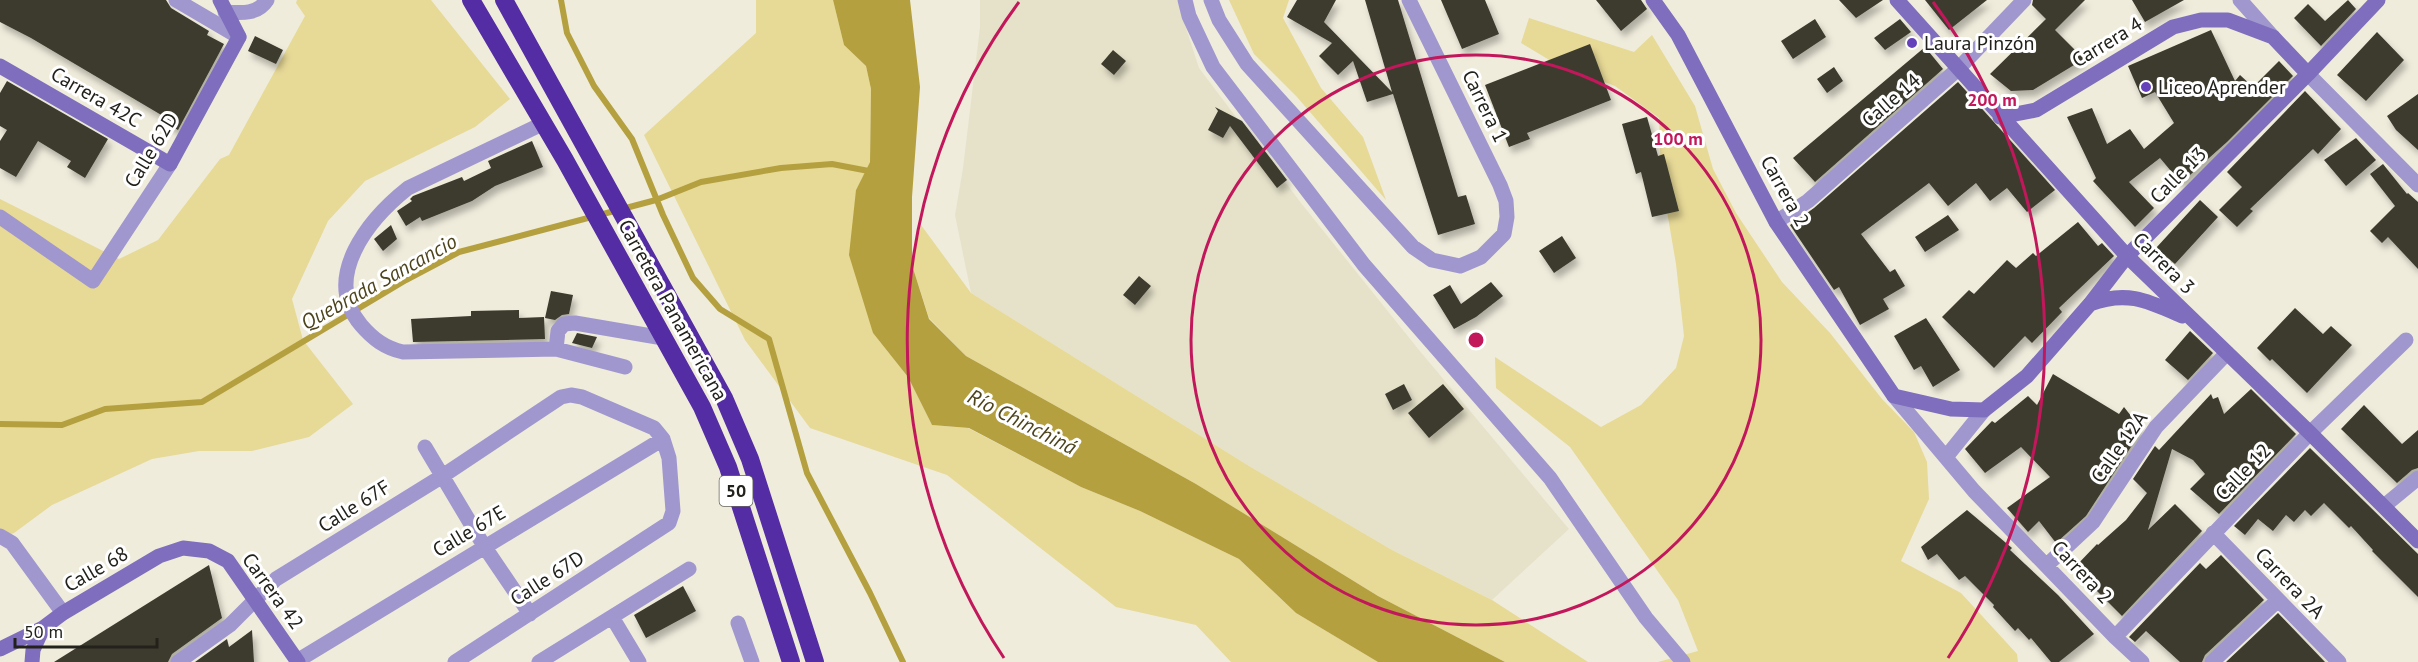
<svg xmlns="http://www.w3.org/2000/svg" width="2418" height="662" font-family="'PT Sans',sans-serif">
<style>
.built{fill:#e6e2ca}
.green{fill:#e7d996}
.water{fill:#b4a03f}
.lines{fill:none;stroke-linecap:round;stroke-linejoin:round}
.stream{stroke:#b4a03f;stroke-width:6}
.building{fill:#3d3b2e;filter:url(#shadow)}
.street{stroke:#a197cf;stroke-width:15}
.secondary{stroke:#7f6dbd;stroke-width:15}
.highway{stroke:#542ca3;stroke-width:18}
.ring{fill:none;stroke:#c2185b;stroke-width:3}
.poi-dot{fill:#6642ba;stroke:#fff;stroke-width:2}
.labels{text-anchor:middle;stroke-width:6;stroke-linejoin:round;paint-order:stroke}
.shield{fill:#fff;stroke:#64645f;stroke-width:1.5}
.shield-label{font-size:18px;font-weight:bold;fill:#22211b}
.street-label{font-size:20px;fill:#22211b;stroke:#fff}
.poi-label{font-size:20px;fill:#22211b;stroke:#fff;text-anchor:start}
.water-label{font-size:21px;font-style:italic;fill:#4d441c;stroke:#fff}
.centre{fill:#c2185b;stroke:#fff;stroke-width:3}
.ring-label{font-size:18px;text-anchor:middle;font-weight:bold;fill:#c2185b;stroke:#fff;stroke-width:6;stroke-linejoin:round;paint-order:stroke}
</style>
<defs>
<filter id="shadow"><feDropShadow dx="3.5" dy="6" stdDeviation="3" flood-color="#0004"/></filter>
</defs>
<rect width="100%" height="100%" fill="#efecdc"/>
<path class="built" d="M980,0H1177L1199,68L1301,203L1419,350L1569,529L1492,600L1392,550L1249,466L971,293L955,215L963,168L980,27Z"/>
<path class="green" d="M297,0H431L510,99L475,127L365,181L328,221L292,299L303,340L353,404L309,437L252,451H199L152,459L52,505L14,533L0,538V199L119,259L158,240L220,159L229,155L305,16L296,3Z
M756,0H833L844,45L866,66L871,89L870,162L856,190L873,333L908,377L932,425L968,428L1081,487L1140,511L1239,559L1296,613L1378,662H1231L1196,625L1116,607L947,475L810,428L745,340L644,135L756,33Z
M1229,0H1289L1283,18L1321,88L1363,137L1386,200L1297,97L1254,54Z
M1529,18L1634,52L1652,35L1695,106L1713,169L1736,213L1782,282L1830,333L1882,399L1914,432L1927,462L1929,499L1901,561L1961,593L2017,654L2018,662H1658L1698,651L1678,600L1570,447L1496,388L1495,357L1601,427L1641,405L1676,368L1684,336L1676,264L1661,176L1659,118L1615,86L1551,61L1521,43Z
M921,225L971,293L1249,466L1392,550L1492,600L1588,662H1505L1378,596L1196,484L966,356L929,318L912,265Z"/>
<path class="water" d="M833,0H910L920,87L912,197V265L929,319L966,356L1196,484L1378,596L1505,662H1378L1296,613L1239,559L1140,511L1081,487L969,428L932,425L908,377L873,333L849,255L856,190L870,162L871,89L866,66L844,45Z"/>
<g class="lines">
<path class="stream" d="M561,0L567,33L594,86L632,139L663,215L693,278L720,309L769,339L807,473L870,593L903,662
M0,424L62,425L105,409L202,402L406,280L459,252L656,200L701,182L781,168L832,164L874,172"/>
</g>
<path class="building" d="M0,0H166L171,8L209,31L207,35L224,44L178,130L161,120L163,116L31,38L0,22Z
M1297,0H1336L1324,22L1392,92L1365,0H1398L1458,197L1466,195L1475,224L1438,235L1393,94L1367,102L1353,61L1338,75L1319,56L1332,43L1287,17Z
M1441,0H1485L1499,34L1462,49Z
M1596,0H1641L1647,9L1621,31Z
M1839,0H1883L1856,18Z
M1925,0H1987L1949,30Z
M2033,0H2085L2055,30L2084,59L2033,90L2011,91L1990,74L2046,19L2032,5Z
M2132,0H2184L2145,22Z
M2348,0L2356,9L2321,46L2294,18L2308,4L2325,21Z
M1815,19L1826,37L1793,59L1781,41Z
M1900,19L1911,32L1885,50L1874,38Z
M2211,30L2235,81L2240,75L2253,87L2279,61L2293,76L2227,142L2181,183L2160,158L2129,182L2154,208L2135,227L2093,181L2096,178L2067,117L2092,108L2107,144L2130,129L2144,149L2174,123L2155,92L2142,98L2128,66Z
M2377,32L2404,60L2366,101L2337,75Z
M255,36L283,50L276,64L248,51Z
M1590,44L1611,100L1527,133L1530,139L1509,147L1485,85Z
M1925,47L1943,69L1815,182L1793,158Z
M1113,50L1126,61L1114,75L1101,64Z
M1834,67L1843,81L1827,93L1817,79Z
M7,81L108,139L85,178L67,167L71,161L38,141L16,177L0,168V141L7,130L0,126V93Z
M1958,82L2055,190L2027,212L2007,188L1990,201L1976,183L1948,206L1929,183L1861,234L1890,272L1895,269L1905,286L1883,299L1889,309L1860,325L1839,287L1834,290L1790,225L1814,208Z
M2305,91L2341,129L2318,154L2313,149L2250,209L2253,211L2237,227L2219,210L2242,187L2227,172Z
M2418,94V150L2396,130L2387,116Z
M1215,107L1242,121L1287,180L1277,188L1230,126L1223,138L1208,130L1218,111Z
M1647,117L1658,156L1664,154L1679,211L1652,217L1641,172L1636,174L1622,124Z
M2356,138L2376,160L2346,186L2324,160Z
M532,141L543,167L495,186L472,201L422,221L420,217L406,226L397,211L412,201L410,199L413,196L462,177L464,181L491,168L488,161Z
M2383,164L2407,194L2408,193L2418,202V269L2388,237L2382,243L2370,231L2395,206L2370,174Z
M2200,200L2218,217L2175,264L2156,248Z
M1948,215L1959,230L1925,252L1915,237Z
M2078,222L2098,246L2102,243L2114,256L2059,308L2062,312L2032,343L2025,336L1994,368L1942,317L1969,290L1974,294L2007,260L2016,268L2033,253L2036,256Z
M391,225L397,239L383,251L374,239Z
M1562,236L1576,258L1554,273L1539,251Z
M1139,276L1151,286L1135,305L1123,295Z
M1491,282L1503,296L1476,317L1454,329L1433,295L1450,285L1461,304Z
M551,291L573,295L569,314L562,315L555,320L545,318Z
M2295,308L2323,334L2331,326L2352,345L2307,393L2272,359L2270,361L2257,348Z
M519,310V318L544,317L545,339L413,342L411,319L471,316V311Z
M1926,318L1960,370L1933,387L1921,366L1914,370L1894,336Z
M2190,331L2213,353L2188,380L2165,360Z
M577,333L597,337L592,348L572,343Z
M2053,374L2119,414L2124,407L2142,430L2086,516L2056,543L2039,521L2028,532L2007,508L2050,477L2021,447L1985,473L1965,449L1992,421L1995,423L2028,396L2037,405Z
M1404,384L1412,400L1393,410L1385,394Z
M1443,384L1464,409L1429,438L1408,413Z
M2251,389L2296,434L2219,514L2190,489L2205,474L2193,460L2172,449L2148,530L2175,504L2202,531L2122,616L2074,568L2097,544L2098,545L2126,520L2147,493L2133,479L2155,446L2159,450L2211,394L2213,399L2218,397L2224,414Z
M2364,405L2402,444L2418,430V468L2412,470L2397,483L2341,429Z
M2310,448L2418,554V597L2372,551L2373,550L2351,526L2349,528L2324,503L2311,516L2305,510L2294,522L2286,515L2273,531L2258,519L2245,535L2234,526Z
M1967,510L2012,548L2010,550L2058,595L2094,634L2059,662H2051L2031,638L2029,640L2018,628L2015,631L1993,607L1994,605L1965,576L1959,580L1937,554L1928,560L1921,547Z
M2221,555L2264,600L2205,655L2202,662H2180L2146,631L2135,642L2129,637L2200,563L2206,569Z
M209,565L222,618L172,654L168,662H54Z
M683,586L696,611L646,638L634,615Z
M2278,613L2325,662H2226Z
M252,630L254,662H195L227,639L229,647Z"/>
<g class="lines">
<path class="street" d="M176,0L239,37
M1185,0L1189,16L1213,67L1364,265L1550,478L1646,618L1683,662
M1211,0L1219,20L1247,64L1413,247L1432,260L1460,266L1481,257L1504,234L1507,217L1506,201L1500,185L1409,0
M2240,0L2273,37
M225,12C241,13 257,15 267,0
M2308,74L2418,185
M542,124L408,188C369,219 321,277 361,325C373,339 385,348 403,352L556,349L625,367
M0,217L93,281L170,164
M1776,222L1808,201L1958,69L2024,0
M556,349L558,331L564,324L575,323L663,338
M1894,396L1974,491L2115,637L2142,662
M425,447L484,546L530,614
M1946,457L1984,410
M2384,506L2418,478
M2213,533L2339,662
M0,536L12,543L63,613
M2047,565L2093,522L2156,427L2227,353
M612,617L639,662
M738,623L752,662
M2115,637L2310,433L2406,340
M297,661L663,439
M178,662L230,625L276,579L441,477L561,397L571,395L582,397L654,428L663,439L669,458L673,511L669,523L455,662
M539,662L689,569
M2212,662L2277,601"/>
<path class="secondary" d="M1653,0L1678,35L1776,222L1894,396L1951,409L1984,410L2027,376L2090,304L2127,256L2308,74L2378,0
M1897,0L2127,256L2310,433L2418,541
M0,66L170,164L239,37L220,0
M2000,117L2036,110L2173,27L2201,20H2228L2273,37L2308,74
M2090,304C2127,290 2148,301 2182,316
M0,649L43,628
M32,662L33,650L43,628L63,613L159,556L183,548L209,551L228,561L298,662"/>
<path class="highway" d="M471,0L565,160L702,407L728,467L791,662
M504,0L724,398L750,459L815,662"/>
</g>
<g class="ring">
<circle cx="1476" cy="340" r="285"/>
<path d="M1004 658A569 569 0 0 1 1019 2M1933 2A569 569 0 0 1 1948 658"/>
</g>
<g class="poi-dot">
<circle cx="1912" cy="43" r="6"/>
<circle cx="2146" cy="87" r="6"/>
</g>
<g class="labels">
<rect class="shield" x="719.5" y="476" width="33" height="30" rx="4.5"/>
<g class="shield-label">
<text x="736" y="497">50</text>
</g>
<g class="street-label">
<text transform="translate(2107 42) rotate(-31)" y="7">Carrera 4</text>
<text transform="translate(96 97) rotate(30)" y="7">Carrera 42C</text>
<text transform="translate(1891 100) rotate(-41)" y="7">Calle 14</text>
<text transform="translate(1485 106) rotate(64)" y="7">Carrera 1</text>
<text transform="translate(151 150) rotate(-59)" y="7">Calle 62D</text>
<text transform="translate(2178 175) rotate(-45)" y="7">Calle 13</text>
<text transform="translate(1785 191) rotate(61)" y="7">Carrera 2</text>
<text transform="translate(2164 263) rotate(45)" y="7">Carrera 3</text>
<text transform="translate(673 310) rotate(61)" y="7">Carretera Panamericana</text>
<text transform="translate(2119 447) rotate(-55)" y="7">Calle 12A</text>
<text transform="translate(2243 472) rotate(-46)" y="7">Calle 12</text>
<text transform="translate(354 506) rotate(-32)" y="7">Calle 67F</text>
<text transform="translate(469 531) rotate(-31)" y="7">Calle 67E</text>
<text transform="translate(96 569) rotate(-30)" y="7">Calle 68</text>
<text transform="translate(2082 572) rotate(47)" y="7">Carrera 2</text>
<text transform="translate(547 578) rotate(-33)" y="7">Calle 67D</text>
<text transform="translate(2290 583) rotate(46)" y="7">Carrera 2A</text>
<text transform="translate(273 591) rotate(54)" y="7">Carrera 42</text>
</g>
<g class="poi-label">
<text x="1924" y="50">Laura Pinzón</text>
<text x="2158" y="94">Liceo Aprender</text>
</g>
<g class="water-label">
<text transform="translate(379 282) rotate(-29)" y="7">Quebrada Sancancio</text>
<text transform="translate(1022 422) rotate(27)" y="7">Río Chinchiná</text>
</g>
</g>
<circle cx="1476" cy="340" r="9" class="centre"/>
<g class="ring-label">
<text x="1992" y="106">200 m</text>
<text x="1678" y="145">100 m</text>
</g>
<path d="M15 638v9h142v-9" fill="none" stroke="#22211b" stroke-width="3"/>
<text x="24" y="638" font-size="18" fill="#22211b" stroke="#ffffff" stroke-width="4.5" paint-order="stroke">50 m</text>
</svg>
